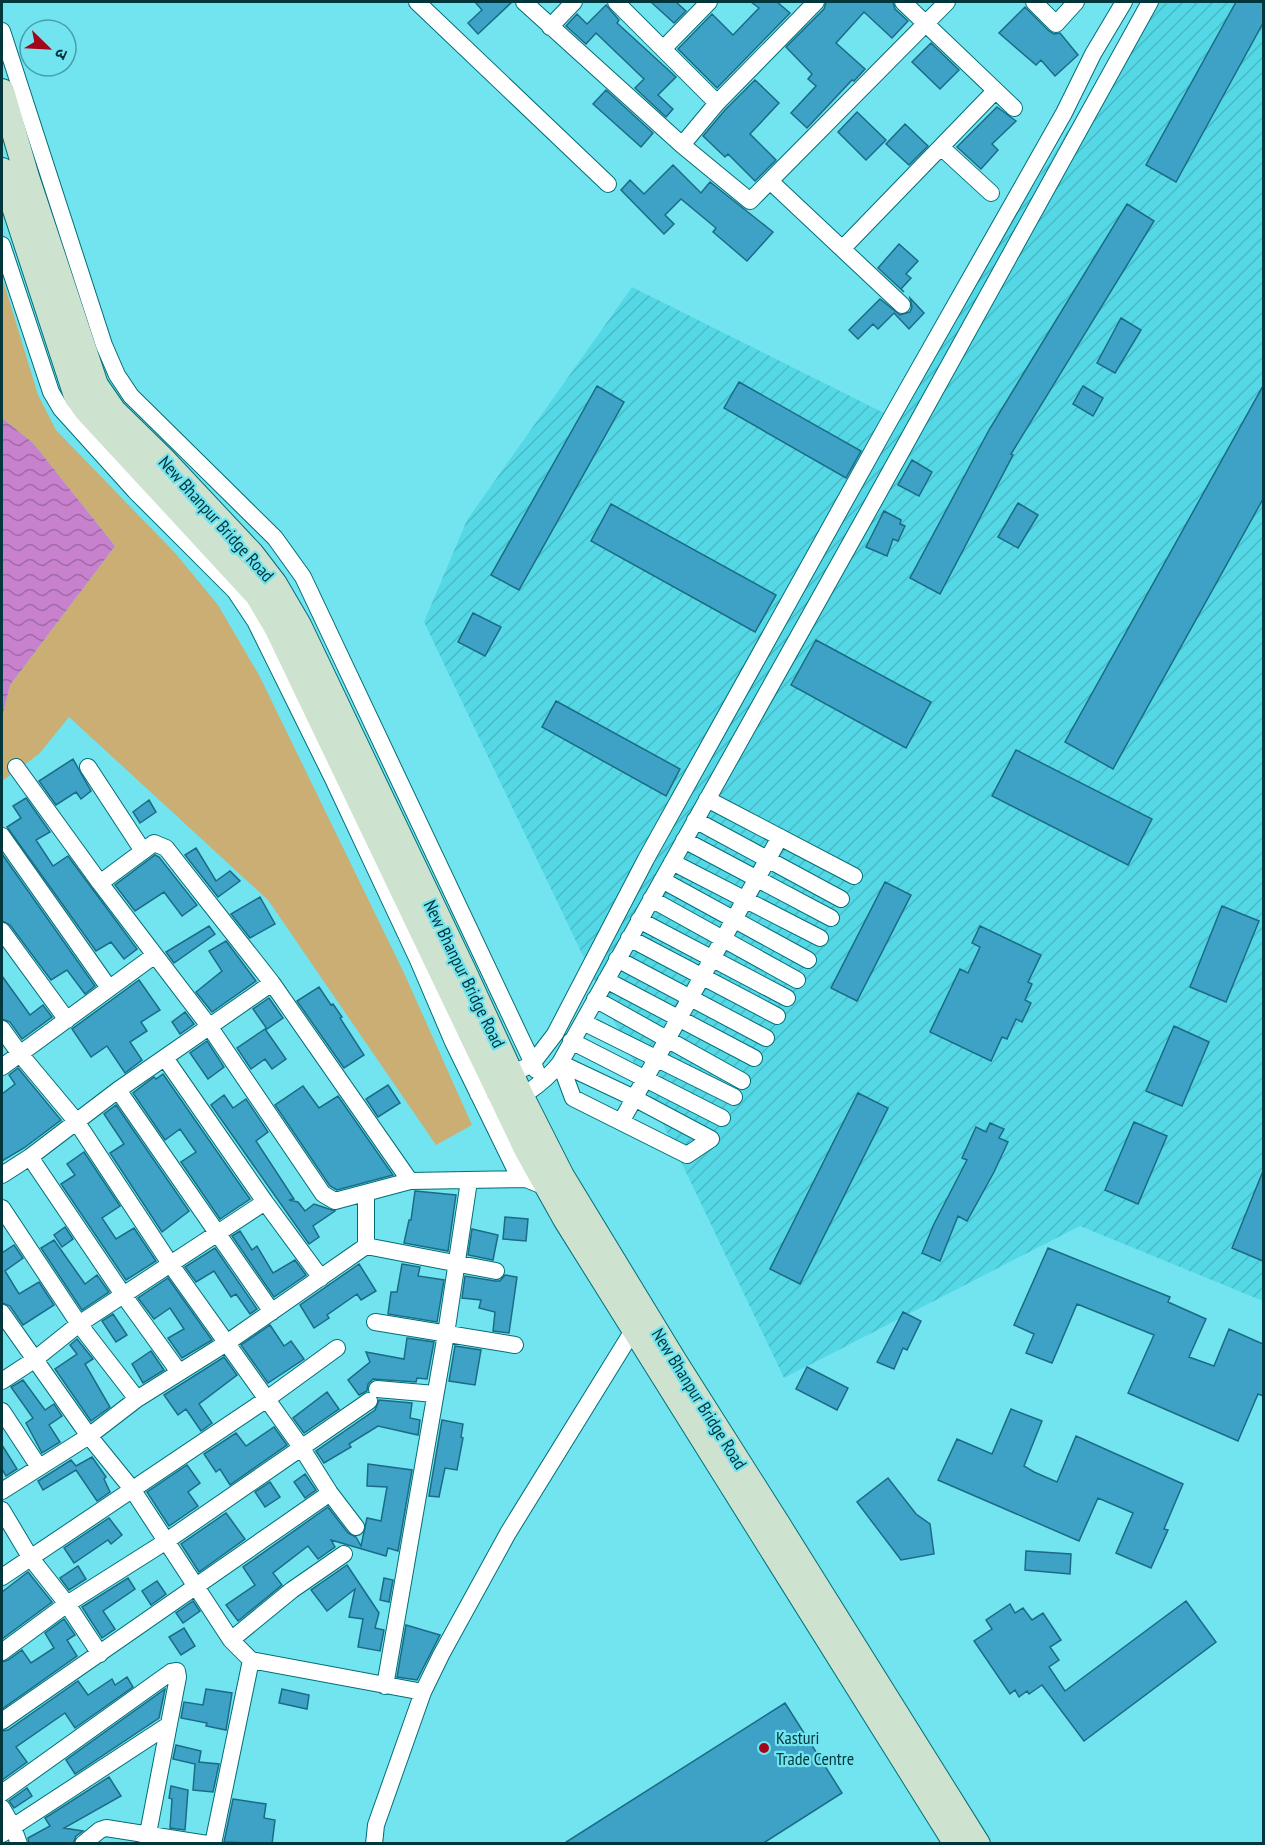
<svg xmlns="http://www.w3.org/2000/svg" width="1265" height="1845" font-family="'PT Sans Narrow','Noto Sans Devanagari',sans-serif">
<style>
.industrial{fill:url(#industrial-furrows)}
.green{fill:#caae74}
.water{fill:url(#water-waves)}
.building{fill:#3da2c5;stroke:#1c6b85;stroke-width:1.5}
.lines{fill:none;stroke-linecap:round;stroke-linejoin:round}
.street-casing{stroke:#006e77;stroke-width:18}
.secondary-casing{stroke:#006e77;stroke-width:26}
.street{stroke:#fff;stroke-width:16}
.secondary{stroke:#cee3cf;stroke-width:24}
.poi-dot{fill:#a2061a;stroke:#72e4f0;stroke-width:2}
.labels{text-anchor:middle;stroke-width:4.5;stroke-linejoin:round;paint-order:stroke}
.street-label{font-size:18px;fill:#01373c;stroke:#72e4f0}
.poi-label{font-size:18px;fill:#01373c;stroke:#72e4f0;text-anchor:start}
</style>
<defs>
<pattern id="industrial-furrows" width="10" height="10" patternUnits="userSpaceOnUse" patternTransform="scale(1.5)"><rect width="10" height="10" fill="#55d8e5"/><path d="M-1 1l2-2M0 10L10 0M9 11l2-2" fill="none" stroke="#48bac5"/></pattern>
<pattern id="water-waves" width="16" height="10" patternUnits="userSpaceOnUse" patternTransform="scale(1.5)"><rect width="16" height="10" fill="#c881cc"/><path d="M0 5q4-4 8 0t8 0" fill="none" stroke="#a06aa7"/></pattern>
</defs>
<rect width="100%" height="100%" fill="#72e4f0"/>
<path class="industrial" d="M1148,2H1263V1301L1080,1226L784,1378L424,622L467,520L632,287L890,416Z"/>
<path class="green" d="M2,277L38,395L56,430L176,554L218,605L259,675L404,973L472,1125L436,1145L268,900L69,717L39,754L2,781V718L10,685L115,546L33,443L2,418Z"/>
<path class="water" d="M2,418L33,443L115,546L10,685L2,718Z"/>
<path class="building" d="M475,2H512L478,34L468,23L482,10Z
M651,2H676L686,11L674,23Z
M751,2H777L790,13L717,88L678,49L712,14L733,35L759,8Z
M826,2H893L895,9L908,21L892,38L864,12L836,43L865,69L854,81L852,80L807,128L791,113L816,86L808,79L812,74L786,47L824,9Z
M1236,2H1263V23L1176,182L1146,165Z
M606,5L619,20L617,23L676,77L658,95L673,109L666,117L635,88L644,79L596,33L586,44L566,26L577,14L587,24Z
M1025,7L1049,31L1054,34L1060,33L1078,55L1055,76L1041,60L1036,65L999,33Z
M931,43L959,70L940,89L912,62Z
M755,80L779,103L750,134L776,160L755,181L728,154L725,157L703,136L725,110Z
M606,90L653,133L641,147L593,104Z
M997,107L1016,121L992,144L998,150L981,169L957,147Z
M857,112L886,140L866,160L838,132Z
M905,124L928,146L909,165L886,144Z
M673,165L701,193L710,182L773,232L747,261L713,232L716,228L681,199L665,215L674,224L664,234L621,190L630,180L644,194Z
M1127,204L1154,221L1011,454L1013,455L940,594L910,578L989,430Z
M899,244L918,261L906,274L911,278L901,289L904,292L878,268Z
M910,298L924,313L909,329L894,313L878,329L873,324L858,339L849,330L880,299L900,315L910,312L912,307Z
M1121,318L1141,330L1115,373L1097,363Z
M739,382L861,451L846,478L724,408Z
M597,386L624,402L519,590L491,575Z
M1083,386L1103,398L1093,416L1073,404Z
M1263,386V499L1113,769L1065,742Z
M912,460L932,472L919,496L898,485Z
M1018,503L1038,515L1018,548L998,537Z
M611,504L776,595L755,632L591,541Z
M884,511L901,520L900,524L905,526L898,541L893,539L887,556L866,547Z
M473,613L501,627L485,656L458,642Z
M816,640L931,702L906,748L791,685Z
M556,701L680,769L666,796L542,727Z
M1016,750L1152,819L1128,865L992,796Z
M73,759L91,791L81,799L76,792L56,805L39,781Z
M26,798L50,832L36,840L53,866L68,856L137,949L124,959L111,942L96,951L7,827L21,818L13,806Z
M149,800L156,812L140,823L133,812Z
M196,848L216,881L230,871L240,881L218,897L185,855Z
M2,854L95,986L85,994L67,970L51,980L10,925L2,921Z
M155,855L159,857L197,905L182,916L164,892L135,911L115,885Z
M885,882L911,895L857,1001L831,988Z
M260,897L275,924L250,938L231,914Z
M1222,906L1259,921L1226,1002L1190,987Z
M209,926L215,934L174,963L166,952Z
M980,926L1041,955L1028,982L1032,984L1025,1000L1031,1003L1022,1022L1016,1019L1007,1039L1002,1037L991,1061L930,1032L960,969L968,973L980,947L972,943Z
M226,941L256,981L212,1012L196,992L222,971L209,951Z
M2,976L30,1015L43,1005L52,1017L22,1039L10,1022L2,1019Z
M139,980L160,1010L141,1022L147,1031L130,1042L142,1060L125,1073L107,1046L91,1057L72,1029Z
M319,987L331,1005L333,1004L342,1017L340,1018L364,1055L344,1068L297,1001Z
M269,998L283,1018L267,1029L253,1009Z
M185,1012L194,1024L180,1034L172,1022Z
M1174,1026L1209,1042L1182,1106L1146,1091Z
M265,1029L286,1059L272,1069L265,1059L251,1069L237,1048Z
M207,1041L224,1067L208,1079L190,1053Z
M18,1068L61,1120L24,1148L2,1161V1094L15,1084L9,1075Z
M163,1074L250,1199L220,1219L181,1162L196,1152L180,1129L165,1140L133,1093L154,1077L156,1079Z
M388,1085L400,1103L378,1117L366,1099Z
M303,1086L319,1108L338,1096L393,1175L337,1190L330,1186L275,1105Z
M858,1093L888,1108L800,1284L770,1269Z
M224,1095L233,1108L246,1099L268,1132L256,1141L294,1199L289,1200L298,1202L305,1211L314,1204L335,1211L313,1226L319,1237L309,1244L211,1105Z
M116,1105L189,1211L162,1232L110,1153L124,1144L104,1114Z
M1134,1122L1167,1136L1138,1204L1105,1190Z
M990,1123L1004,1129L999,1138L1008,1142L994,1172L967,1221L958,1216L940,1261L922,1253L934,1224L967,1160L962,1158L976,1127L986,1132Z
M84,1152L120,1206L102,1218L116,1239L134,1228L156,1261L126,1280L61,1184L75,1175L67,1164Z
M1263,1171V1261L1232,1248Z
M415,1191L456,1195L448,1251L404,1243L409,1220H411Z
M505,1217L528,1219L526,1241L503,1239Z
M65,1227L73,1239L62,1247L54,1235Z
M472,1229L498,1235L493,1260L468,1255Z
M240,1231L252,1250L257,1246L273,1273L295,1260L306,1275L274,1297L232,1236Z
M54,1240L85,1284L97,1275L109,1292L82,1310L41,1248Z
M14,1245L23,1258L5,1271L19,1294L39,1282L54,1305L23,1325L10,1306L2,1303V1253Z
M215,1248L257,1309L250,1314L236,1294L231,1297L214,1271L196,1282L185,1267Z
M1048,1248L1170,1297L1168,1302L1206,1319L1189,1357L1214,1366L1229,1329L1263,1344V1396L1258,1394L1238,1441L1128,1393L1154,1335L1077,1304L1052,1363L1026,1353L1034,1334L1014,1325Z
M359,1264L376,1291L361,1300L357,1294L327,1315L329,1318L314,1328L300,1305Z
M402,1264L420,1267L418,1276L444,1280L437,1322L388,1314L391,1292H397Z
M505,1275L517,1277L509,1333L493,1331L495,1312L479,1308L481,1300L462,1298L465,1276L495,1281H500Z
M168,1278L212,1340L182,1358L168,1338L184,1329L170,1308L154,1319L138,1298Z
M903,1312L921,1321L907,1350L903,1348L894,1369L877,1362Z
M113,1314L127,1335L116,1342L102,1321Z
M270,1325L284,1346L291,1341L304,1359L268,1383L241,1345Z
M407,1338L434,1342L427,1379L417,1378L416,1382L373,1379L368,1384L367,1391L359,1395L348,1380L370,1362L366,1352L404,1359Z
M77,1339L93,1359L85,1364L110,1407L91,1421L55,1369L77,1354L70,1345Z
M455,1346L481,1350L475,1385L449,1381Z
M151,1351L164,1370L143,1383L132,1364Z
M224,1357L237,1375L199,1404L212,1423L201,1431L186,1409L178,1415L164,1395Z
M807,1367L848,1388L837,1410L796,1389Z
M23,1380L45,1410L54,1404L62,1416L49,1425L60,1442L42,1453L26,1423L33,1418L11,1387Z
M327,1392L339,1409L304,1433L293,1418Z
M379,1400L412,1403L410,1418L420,1420L418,1435L378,1426L349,1444L351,1447L324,1463L316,1451L375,1410Z
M1011,1409L1042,1421L1024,1466L1034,1472L1057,1482L1076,1436L1183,1484L1164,1529L1168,1530L1151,1568L1116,1553L1133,1513L1098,1498L1079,1541L938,1480L957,1439L992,1454Z
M442,1420L463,1424L461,1437L463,1438L457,1470L445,1468L439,1497L429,1496Z
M274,1427L287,1445L230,1485L220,1469L216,1472L204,1454L236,1433L246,1446Z
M2,1445L17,1469L6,1476L2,1469Z
M92,1457L106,1477L104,1479L110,1492L97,1501L76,1470L43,1490L38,1481L71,1460L76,1466Z
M368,1464L412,1470L398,1551L388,1548L386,1556L331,1540L335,1547L318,1559L308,1546L273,1573L282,1585L238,1621L226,1605L255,1585L243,1567L328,1507L348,1533L356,1537L361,1546L367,1518L381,1521L387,1487L367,1486Z
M187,1465L200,1483L188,1492L198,1506L169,1526L147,1492Z
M305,1474L316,1490L305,1498L294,1482Z
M888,1478L916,1514L930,1524L934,1554L901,1560L857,1502Z
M270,1482L280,1497L265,1507L255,1492Z
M226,1513L245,1539L199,1572L181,1544Z
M109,1518L122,1535L111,1544L108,1540L74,1563L64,1548Z
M1026,1551L1071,1554L1070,1574L1025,1570Z
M347,1565L379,1613L375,1628L384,1630L380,1651L358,1647L363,1619L349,1617L355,1589L327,1611L311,1590Z
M78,1566L86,1579L69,1590L60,1578Z
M28,1572L52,1602L2,1639V1592Z
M128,1578L135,1589L103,1611L115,1629L102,1638L82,1607Z
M384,1578L393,1580L389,1602L380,1600Z
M157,1581L166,1594L151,1605L142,1591Z
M193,1601L200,1611L183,1623L176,1613Z
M1186,1601L1216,1642L1084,1741L1042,1685L1029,1694L1027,1691L1019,1697L1015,1690L1010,1694L974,1641L992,1629L986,1620L1010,1604L1015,1613L1023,1608L1032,1620L1043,1613L1061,1640L1050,1647L1059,1660L1049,1667L1065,1691Z
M64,1619L75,1635L67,1640L77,1656L2,1709V1662L8,1660L22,1650L31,1663L54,1648L45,1633Z
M406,1625L440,1635L417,1680L397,1677Z
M184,1628L195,1646L181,1655L169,1637Z
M127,1677L133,1687L75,1728L65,1713L16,1747L27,1762L2,1780V1731L8,1730L78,1681L88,1695L112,1679L115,1685Z
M165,1689L159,1718L75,1774L66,1760Z
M206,1689L232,1693L226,1730L206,1726L207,1723L181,1718L184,1702L203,1705Z
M282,1689L309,1695L307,1709L279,1703Z
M785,1703L842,1793L762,1844H563Z
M176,1745L201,1751L199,1762L219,1764L213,1792L193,1790L195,1764L173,1759Z
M109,1777L121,1796L64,1828L83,1831L76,1836L73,1844H29L28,1838L50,1826L45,1818Z
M171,1786L188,1790L185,1830L170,1828L172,1799L169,1798Z
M27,1788L32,1796L14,1808L9,1801Z
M233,1799L266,1804L264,1818L275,1820L272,1844L224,1842Z"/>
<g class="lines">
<defs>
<path id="street" d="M417,2L608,184
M524,2L682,145L750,201L947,2
M616,2L717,103
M903,2L1014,108
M1034,2L1056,24L1076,2
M550,27L574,2
M2,31L104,345L117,375L131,396L275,538L303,577L536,1070
M663,49L709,2
M682,145L717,103L816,2
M941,147L991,193
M770,181L902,305
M2,245L51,392L61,409L135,491L235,591L255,621L333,779L418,960L453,1042L516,1171L526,1179L548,1188
M843,248L995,91
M16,767L100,883L209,1026L323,1194L335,1201L410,1181L526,1179
M88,767L143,851
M707,799L854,876
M695,820L841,899
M2,836L109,988
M684,840L831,918
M672,862L820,938
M662,880L808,960
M100,883L154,843L166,848L272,983L410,1181
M651,899L797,980
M639,920L787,998
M2,931L67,1020
M629,938L777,1016
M617,959L766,1038
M606,980L754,1058
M595,999L742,1081
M583,1022L734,1097
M2,1029L20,1054L76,1121L171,1265L301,1447L330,1493L356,1527
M571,1041L722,1118
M165,1058L265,1202L321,1278
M560,1063L634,1098L711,1139L687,1155L573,1098Z
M2,1067L155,955
M118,1090L272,1312
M478,1094L512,1074L532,1064L555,1034L646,859L886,427L1064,113L1093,54L1124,2
M489,1115C515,1101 541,1087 560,1063L874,501L1150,2
M621,1122L780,837
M30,1157L124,1296L179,1372
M2,1175L30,1157L118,1090L272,983
M366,1194V1246L496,1271
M2,1208L79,1324L137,1399
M2,1313L89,1436L132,1489L231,1640L251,1660
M375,1322L515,1345
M2,1381L34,1360L79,1324L265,1202
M377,1389L435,1394
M2,1411L39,1467
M2,1491L89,1436L137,1399L228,1342L366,1246
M2,1510L30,1557L67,1604L100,1654
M2,1577L267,1399L337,1348
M231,1640L292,1590L344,1554
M2,1652L67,1604L165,1542L369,1401
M385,1686L446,1334L469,1181
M2,1721L330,1493
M2,1793L171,1672L177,1671L178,1677L146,1844
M2,1808L13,1827L19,1844
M2,1834L167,1726
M83,1844L100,1830L106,1828L207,1844
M213,1844L251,1660L423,1692
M374,1844L376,1825L423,1692L441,1655L508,1533L629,1337L637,1332"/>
<path id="secondary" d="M2,91L27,177L96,385L114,411L162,458L252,554L275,584L299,625L464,971L522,1097L562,1176L674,1360L778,1524L978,1844
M2,170L76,396L86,410L257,595L277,629L527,1151L565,1219L956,1844"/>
</defs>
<use href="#street" class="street-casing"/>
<use href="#secondary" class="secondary-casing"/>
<use href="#street" class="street"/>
<use href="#secondary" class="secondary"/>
</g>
<circle class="poi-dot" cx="764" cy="1748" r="6"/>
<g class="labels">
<g class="street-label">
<text transform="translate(216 519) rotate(48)" y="6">New Bhanpur Bridge Road</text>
<text transform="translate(464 974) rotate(64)" y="6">New Bhanpur Bridge Road</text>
<text transform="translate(699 1399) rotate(58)" y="6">New Bhanpur Bridge Road</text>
</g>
<g class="poi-label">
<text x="776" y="1744">Kasturi<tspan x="776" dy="21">Trade Centre</tspan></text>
</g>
</g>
<rect width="1265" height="1845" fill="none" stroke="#01373c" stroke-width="6"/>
<g transform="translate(48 48) rotate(114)"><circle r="28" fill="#72e4f0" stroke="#459fa8" stroke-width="1.5"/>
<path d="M0-4.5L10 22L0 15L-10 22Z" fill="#a2061a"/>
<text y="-9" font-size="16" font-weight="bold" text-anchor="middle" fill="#01373c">उ</text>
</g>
</svg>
